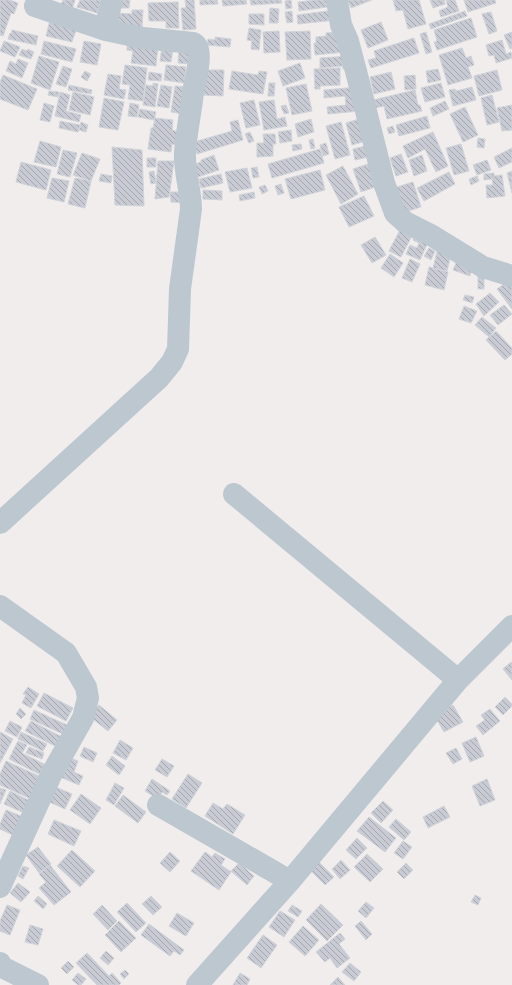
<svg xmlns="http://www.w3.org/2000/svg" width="512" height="985" font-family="'PT Sans Narrow',sans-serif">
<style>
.building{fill:url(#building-back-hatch);stroke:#d0d3d9}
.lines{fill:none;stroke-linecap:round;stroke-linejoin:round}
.minor{stroke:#bcc7d0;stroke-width:22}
</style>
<defs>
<pattern id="building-back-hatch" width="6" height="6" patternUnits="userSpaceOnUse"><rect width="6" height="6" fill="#c8cbd3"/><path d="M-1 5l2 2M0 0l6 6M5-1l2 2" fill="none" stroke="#a4a7ae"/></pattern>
</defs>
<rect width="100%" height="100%" fill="#f0edec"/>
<path class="building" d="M0,0H10L18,3L14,14L11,13L3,36L0,35Z
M63,0H75L72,9L61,5Z
M80,0H101L97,13L77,7Z
M119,0H130L129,8H118Z
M185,0H194L196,29L183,30L181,8H186Z
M200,0H217L218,4L200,5Z
M222,0H246L247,4L223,6Z
M250,0H281L282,3L251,5Z
M291,0L292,8L286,9L285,1Z
M315,0H333L334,6L299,11L298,2Z
M348,0H372L351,8Z
M393,0H419L426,24L408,29L403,10L396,11Z
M430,0H444L445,4L433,8Z
M446,0H455L459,11L441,17L439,11L448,7Z
M464,0H495L496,3L468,12Z
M178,2L179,28H166V21H149L148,3Z
M270,8L279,9L278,23H269Z
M132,10H143L142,27L115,26L116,13L132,14Z
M335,10L336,20L298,24L297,15Z
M292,11L293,22L287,23L285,12Z
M465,11L467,16L431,29L429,24Z
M491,12L497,31L489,34L482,14Z
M249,14H264V25L249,24Z
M471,18L477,37L437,50L434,42L437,41L434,30Z
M50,20L77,27L72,42L46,36Z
M381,22L388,40L368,48L361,30Z
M249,28L261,30L259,50L251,49L252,41L247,40Z
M12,30L38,36L36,45L8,39L10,33L11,34Z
M279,31L280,52L264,53L263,32Z
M310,31L311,59L287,60L285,32Z
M343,31L345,52L315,55L314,43H316V37L326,36V33Z
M426,32L432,52L426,54L420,34Z
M512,32V48L510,49L504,35Z
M215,37L231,39L230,47L207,45L208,39L215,40Z
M414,38L419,53L371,68L368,60L376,58L374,51Z
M502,40L506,54L511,52L512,58L496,63L494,55L489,56L486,45Z
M4,41L20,47L15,57L0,51Z
M44,41L76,49L72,62L41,54Z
M84,41L101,44L97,65L80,62Z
M127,43L158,46L156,66L131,63L133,51L127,50Z
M162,47L173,49L171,62L160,61Z
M462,48L466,58L471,56L474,65L468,67L472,78L448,85L439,55Z
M22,49L27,51L28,49L34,52L31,59L19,55Z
M179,49L191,51L189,64L178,63Z
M39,56L59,62L50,90L31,83Z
M351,56L352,68L343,69V66L320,68V58Z
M18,59L28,63L22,78L6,71L10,61L16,64Z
M300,63L305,78L283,86L278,71Z
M125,65L147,68L143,101L128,99L130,85L122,84Z
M166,65L186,67L184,83L164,80Z
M63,66L72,69L66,87L56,84Z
M340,68V85L320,86V89H315L314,69Z
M438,69L441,80L428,83L426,71Z
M203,70H224L223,96L202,95Z
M497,70L502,90L479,96L474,76Z
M85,71L91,74L87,81L81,77Z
M232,71L258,75L259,71L267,72L263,94L229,89Z
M149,72L162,74L161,81L148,80Z
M391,72L395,89L374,94L370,77Z
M108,74L121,76L119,89L126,90L124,99L104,95Z
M3,75L37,89L28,110L0,99V82Z
M415,75L416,89L405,90L404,76Z
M153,83L158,84L155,107L143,105L146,85L153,86Z
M269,83H275L274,96H268Z
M441,83L445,97L425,102L421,88Z
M306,84L312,111L292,115L286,88Z
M69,85L92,90L91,94L68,90Z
M161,85L172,87L169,108L157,106Z
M175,86L188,87L184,114L171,112Z
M358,87L360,111L328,114L327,107L346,105L345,96L324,98V90Z
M472,87L476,100L453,106L449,90L455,89L456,91Z
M415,90L418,105H420L422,111L387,119L384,106L375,108L373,100Z
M49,91L59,92L58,97L48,95Z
M60,92L70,95L66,111L81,115L79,122L55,116Z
M73,92L94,97L90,115L69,110Z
M492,95L499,122L487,125L481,98Z
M104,98L124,102L118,130L99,127Z
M254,100L260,125L246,128L240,103Z
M274,100L277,119L285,117L287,126L264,130L259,102Z
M445,101L449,109L433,116L430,108Z
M44,103L54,106L50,122L40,120Z
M130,103L139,105L137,117L128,116Z
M286,105L289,113L284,114L281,106Z
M512,105V130L502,131L497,108Z
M465,107L478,135L463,142L450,114Z
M140,109L156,112L154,120L138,117Z
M427,116L430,128L399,136L396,125Z
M155,118L173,120L172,130L179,132L177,145L172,144L171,152L148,149L151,128H153Z
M311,119L314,132L298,137L295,124Z
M359,119L366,141L352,145L346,123Z
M238,120L243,140L197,154L194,142L232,131L230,122Z
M60,121L80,125L78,132L59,128Z
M81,122L88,125L86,132L79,130Z
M341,122L350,155L335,159L326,126Z
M393,126L395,132L389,134L387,128Z
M291,130L292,141L280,143L278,132Z
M250,132L254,141L249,143L245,134Z
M433,132L448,166L436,172L425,149L408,158L403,146Z
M263,134H275L276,144H273V156L257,157V143H264Z
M478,138L485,139L484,148L477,147Z
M313,139L315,148L311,149L309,140Z
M40,141L61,147L56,167L34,162Z
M326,143L329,154L323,156L320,145Z
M301,144L302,149L293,151L292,145Z
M461,144L469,171L454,175L446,148Z
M370,145L373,156L355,160L353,149Z
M112,147L142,150L144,206L115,205Z
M512,148V162L499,168L494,157Z
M320,149L324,163L272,178L268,164Z
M63,150L77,153L70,177L57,174Z
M82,153L100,159L91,181L73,175Z
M401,154L408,172L396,176L390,158Z
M214,155L219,170L198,177L193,165L201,162V160Z
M422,155L427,171L414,176L409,160Z
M147,158H156V167H147Z
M487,160L491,170L477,175L473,165Z
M158,161H174L169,197L155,199Z
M21,162L51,170L46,190L16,182Z
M374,162L381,185L361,192L353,169Z
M343,166L358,194L341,204L326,175Z
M257,167L259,177L253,178L251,168Z
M247,168L252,188L230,192L225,172Z
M320,170L325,190L291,199L285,179Z
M154,171L156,183L151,184L149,172Z
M512,171V193L507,173Z
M449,172L455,184L424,201L417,188Z
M494,173V176L502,175L505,196L487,198L486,185H493L492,179L484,180V174Z
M101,174L112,176L111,183L99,181Z
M221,174L223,183L201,188L199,179Z
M477,176L479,181L471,185L469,179Z
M52,178L69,181L64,202L47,198Z
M75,178L91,181L85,208L68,204Z
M413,182L421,207L402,213L394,188Z
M281,184L284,193L278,195L275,186Z
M265,185L268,191L262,194L259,187Z
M203,190L222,191V200L203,199Z
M170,192H183L187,203L171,202Z
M254,192L255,198L240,201L239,195Z
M364,196L374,216L349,227L339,207Z
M402,226L414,232L401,257L389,251Z
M416,234L429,240L420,260L406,254L410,245L417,248L419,243L413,240Z
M375,237L386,255L372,263L361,245Z
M429,248L435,251L431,260L424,256Z
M438,248L452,251L447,271L433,268Z
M390,254L403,263L394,277L381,268Z
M410,259L420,264L412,282L402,278Z
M457,261L473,266L470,276L453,270Z
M429,267L448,272L444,290L425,285Z
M478,274H484V289H478Z
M510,280L512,283V309L497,289Z
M490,293L499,302L484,316L476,304Z
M465,295L474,297L472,303L463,300Z
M504,305L512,314L498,325L490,315Z
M464,306L477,311L471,323L459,319Z
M482,317L496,328L489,337L475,325Z
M496,331L512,348V354L505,360L486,340Z
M511,662L512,663V680L503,669Z
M28,687L39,694L31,708L22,703L26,695L23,694Z
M44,693L73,708L66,721L37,706Z
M505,697L512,704V706L503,715L495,707Z
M99,705L117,720L108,731L89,716Z
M453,705L463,722L444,732L434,715Z
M20,708L26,714L21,719L16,714Z
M490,709L500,721L483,735L476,726L485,720L481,715Z
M34,710L67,725L63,734L30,719Z
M10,721L22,727L17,737L5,731Z
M31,721L62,737L57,747L25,731Z
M0,732L13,739L0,763Z
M21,732L47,744L43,751L18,739Z
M476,737L484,756L470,762L462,743Z
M120,740L133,748L126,760L113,753Z
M18,741L27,745L22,753L50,767L45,777L9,759Z
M29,747L44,753L42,759L26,753Z
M84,747L97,753L93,762L80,756Z
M456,748L462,759L453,764L446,753Z
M66,756L78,761L74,772L83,776L79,785L58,776Z
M112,756L125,766L119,775L106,765Z
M162,759L174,766L167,777L155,770Z
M6,761L41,777L31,799L0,785V774Z
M188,774L202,783L186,808L172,799Z
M152,779L170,791L167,795L162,792L158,799L145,791Z
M487,779L495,800L480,806L472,786Z
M115,783L124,788L114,805L106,800Z
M51,785L72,794L65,809L45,800Z
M0,788L6,790L0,804Z
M10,791L30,801L24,813L4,804Z
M81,794L101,808L90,824L70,810Z
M123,795L146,812L138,823L115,806Z
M383,801L393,810L381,823L371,813Z
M213,803L223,809L227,804L245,815L233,834L205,816Z
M444,806L450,817L428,828L423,817Z
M6,810L21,816L13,835L0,829V824Z
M369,817L396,838L385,852L357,831Z
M396,819L411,832L404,840L389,827Z
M54,820L81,831L74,846L48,834Z
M357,838L367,848L356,859L346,850Z
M403,841L412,847L403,859L394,853Z
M38,847L51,864L39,873L26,855Z
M72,850L95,871L80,887L57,866Z
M170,852L180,861L170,872L160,863Z
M205,852L212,857L215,853L225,859L221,865L231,872L219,890L191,871Z
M367,854L383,869L370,882L354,867Z
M341,860L350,870L340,879L332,869Z
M319,862L334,877L325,885L310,870Z
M239,863L254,876L247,885L231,871Z
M406,863L413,870L404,879L397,872Z
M50,865L71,892L54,905L39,888L46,882L39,874Z
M23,866L29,868L23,879L18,876Z
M18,883L30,892L21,902L10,893Z
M475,895L481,898L478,905L471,902Z
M38,896L47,904L43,909L34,901Z
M151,896L162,907L153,915L142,904Z
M366,902L374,908L366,918L358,911Z
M127,903L146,923L136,932L117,912Z
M321,904L343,925L327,941L306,920Z
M7,905L20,910L10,935L0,931V921Z
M102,905L117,921L108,930L93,914Z
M292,905L302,911L298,917L288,911Z
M280,911L295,920L284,937L269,927Z
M177,913L194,923L186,936L169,926Z
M119,921L136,938L121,952L105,935Z
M361,921L372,934L366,940L355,926Z
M149,924L184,950L180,955L174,951L170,956L141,935Z
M30,925L43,929L38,945L25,942Z
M303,926L319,940L305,956L289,942Z
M340,933L345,939L339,944L350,958L337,968L330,958L325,962L316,952Z
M263,935L277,945L261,968L247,958Z
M106,951L114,958L108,965L100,958Z
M87,953L109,976L112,973L121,983L119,985H97L76,963Z
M68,961L74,967L67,974L61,968Z
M350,963L361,972L354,981L342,972Z
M125,970L129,974L124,979L120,974Z
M78,973L86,979L81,985H78L72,980Z
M240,973L250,979L247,985H233Z
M338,977L345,985H330Z"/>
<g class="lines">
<path class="minor" d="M337,0L341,25L348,41L358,79L384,183L395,213L405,222L431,235L483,267L512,276
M106,30L108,16L112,0
M234,494L458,680
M0,523L159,378L172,362L178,349L180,289L191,209C191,190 184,172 185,153C186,133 191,112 193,92C195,81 205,48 193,43L143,38L129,35L106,30L35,6
M0,606L66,653L86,687L88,698L83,718L51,775L0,887
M158,805L290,881
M0,963L2,967L38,985
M197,985L290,881L458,680L512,626"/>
</g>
</svg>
